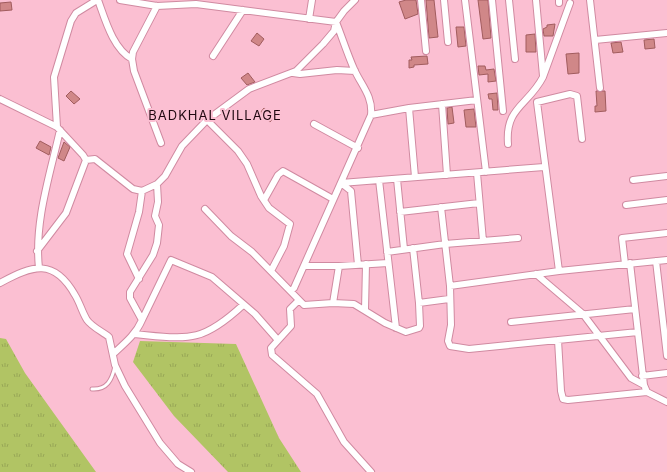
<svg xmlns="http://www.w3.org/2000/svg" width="667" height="472" font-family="Inter,sans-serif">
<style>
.grass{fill:url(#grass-tufts)}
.building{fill:#d08788;stroke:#a15c5e}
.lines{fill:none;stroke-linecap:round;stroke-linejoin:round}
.lane-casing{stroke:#d08aa1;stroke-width:5}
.street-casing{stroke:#d08aa1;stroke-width:8}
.lane{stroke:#fff;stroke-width:3}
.street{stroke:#fff;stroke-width:6}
.labels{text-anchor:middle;stroke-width:4;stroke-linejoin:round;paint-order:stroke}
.neighbourhood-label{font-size:13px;letter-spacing:1px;fill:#210811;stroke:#fbbfd2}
</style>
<defs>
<pattern id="grass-tufts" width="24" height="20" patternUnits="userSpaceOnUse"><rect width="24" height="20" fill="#b1c464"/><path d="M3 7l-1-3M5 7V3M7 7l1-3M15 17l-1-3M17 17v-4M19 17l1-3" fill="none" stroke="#98a756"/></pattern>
</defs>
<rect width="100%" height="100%" fill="#fbbfd2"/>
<path class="grass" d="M0,338L6,339L25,373L96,472H0Z
M140,341L236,344L279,438L301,472H228L174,416L133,362Z"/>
<path class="building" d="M406,0H416L418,14L405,19L399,2Z
M426,0H434L438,37L429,38Z
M478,0H488L491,38L483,39Z
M11,2L12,10L0,11V3Z
M555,24L553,36H544L543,29L547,27V25Z
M456,27H464L466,46L458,47Z
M257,33L264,39L259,46L251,41Z
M535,34L536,52H526V35Z
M654,39L655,48L645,49L644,40Z
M621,42L623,52L613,53L611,43Z
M579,53V73L568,74L566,54Z
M427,56L428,64L414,65V67L409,68V60H412L411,57Z
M478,66H485L486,70L494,69L496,81L488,82V74L479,75Z
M248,73L255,82L247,85L241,78Z
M71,91L80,99L74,104L66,96Z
M596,91H605L606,111L595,112V106H597Z
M497,93L498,110H493L492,99H489L488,94Z
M452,107L454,123L448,124L447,108Z
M264,108L274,117L270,122L260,113Z
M474,109L476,127H466L464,110Z
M40,141L51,147L49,155L36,148Z
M64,142L70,147L64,161L58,158Z"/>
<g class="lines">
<defs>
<path id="lane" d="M92,389C107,390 112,380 115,366"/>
<path id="street" d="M98,0C105,19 113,49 132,59
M120,0L157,6L196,4L336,22C342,37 347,53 354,69C361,85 373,96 371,115L294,288L291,291
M421,0L426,51
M444,0L448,42
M465,0L486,172
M492,0L503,111
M509,0L515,59
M536,0L543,76
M559,0V3
M590,0L600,88
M157,6L133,52L132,59L134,71L161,143
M309,19L312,0
M595,40L667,33
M213,56L243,10
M293,73L300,74L337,70L355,71
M0,99L57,127L83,155L86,160L66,213L37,251
M442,104L447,175
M409,108L415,177
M371,115L409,108L477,100
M207,120L238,151L247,164L261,196L269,208L290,224L284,246L271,271
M314,124L358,148
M57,127L54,77L71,21L76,13L97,0
M508,144C505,107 528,106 543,77L570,3
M86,160L95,159L133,189L142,191
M477,173L483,241
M397,179L404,249
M379,180L396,328
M633,180L667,176
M341,183L544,167
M341,183L351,191L358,265
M264,200L278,175L283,171L333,199
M626,205L667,200
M441,207L450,286L451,325L448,341L450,346L469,349L638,332
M205,209L231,236L252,252L304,305L333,303L354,304L385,323L406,332L419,328L420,326L419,303L413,248
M400,212L479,203
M387,252L445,244L518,238
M656,261L667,356
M630,263L644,385L647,392L667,402
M625,264L622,238L667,233
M305,266H339L388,263
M39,268C34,222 50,175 60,130
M559,271L537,102L570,94L577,96L582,139
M536,274L583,314L631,378L644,385
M139,279L127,254L139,212L142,191L157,184
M0,283C33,265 54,258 75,295C80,303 82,312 87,320C92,327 103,332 109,337L115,365L125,386L160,443L178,464L191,472
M450,286L559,271L667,260
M299,300L290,309L291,326L271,348L272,355L317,394L344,442L371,472
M333,303L339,266
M419,303L449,299
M365,310L366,264
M142,320L171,260L212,277L255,314L277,339
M511,322L635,309
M134,334C188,339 201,344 243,305
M558,340L561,391L563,399L568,400L647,392
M114,353C125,343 136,334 142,320L130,298V292L153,255L157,243L159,225L155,216L158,202L157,184L165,176L182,146L207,120L249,89L296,71L323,44L334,31L336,22L344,11L355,0
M642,376L667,373"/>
</defs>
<use href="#lane" class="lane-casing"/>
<use href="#street" class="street-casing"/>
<use href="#lane" class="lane"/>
<use href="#street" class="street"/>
</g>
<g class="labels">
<g class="neighbourhood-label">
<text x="215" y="120">BADKHAL VILLAGE</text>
</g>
</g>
</svg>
